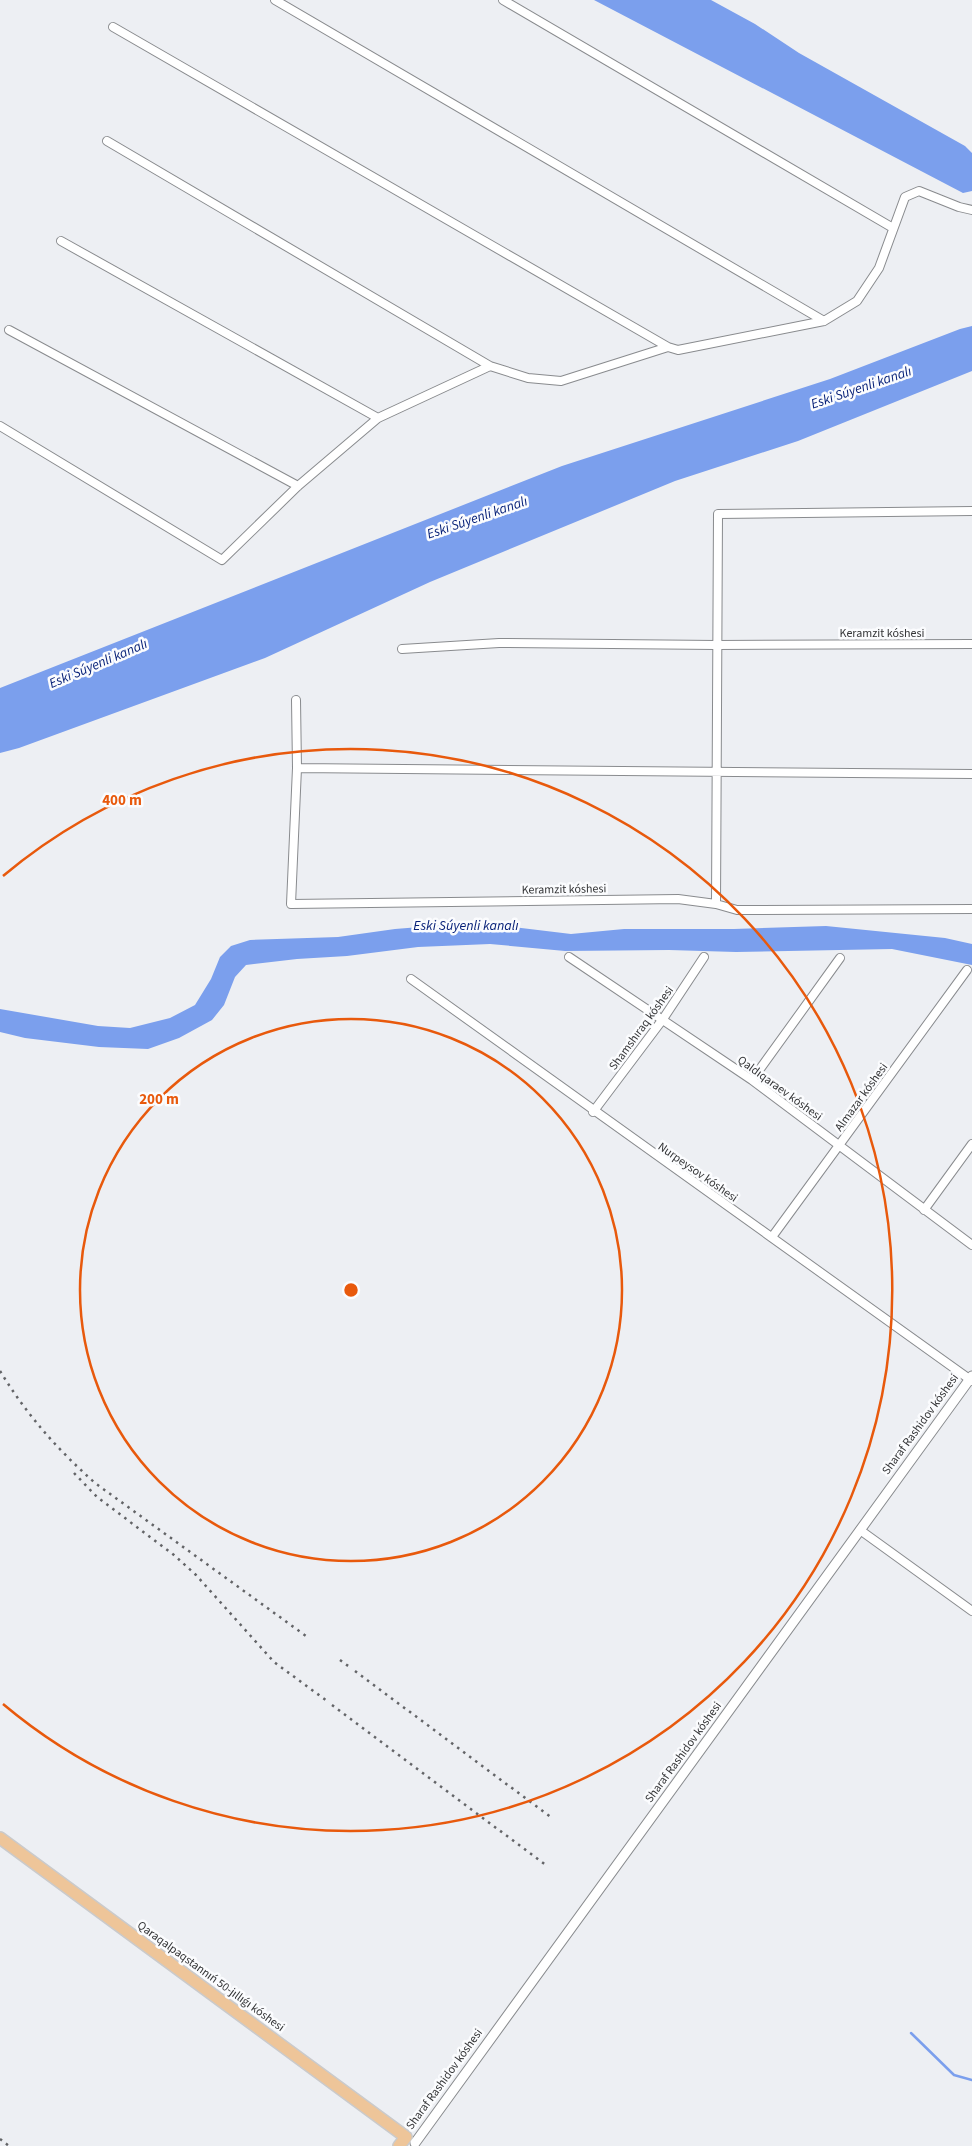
<svg xmlns="http://www.w3.org/2000/svg" width="972" height="2146" font-family="'Source Sans 3',sans-serif">
<style>
.water{fill:#7b9fed}
.lines{fill:none;stroke-linecap:round;stroke-linejoin:round}
.stream{stroke:#7b9fed;stroke-width:2.5}
.minor-casing{stroke:#898b8e;stroke-width:10}
.tertiary-casing{stroke:#898b8e;stroke-width:11}
.primary-casing{stroke:#cacacb;stroke-width:14}
.minor{stroke:#fff;stroke-width:8}
.tertiary{stroke:#fff;stroke-width:9}
.primary{stroke:#eec599;stroke-width:11}
.rail{stroke:#636467;stroke-width:2.5;stroke-dasharray:2.5 5;stroke-linecap:butt}
.ring{fill:none;stroke:#e8590c;stroke-width:2.5}
.labels{text-anchor:middle;stroke-width:5;stroke-linejoin:round;paint-order:stroke}
.street-label{font-size:12px;fill:#333436;stroke:#fbfcfe}
.water-label{font-size:14px;font-style:italic;fill:#051f77;stroke:#fbfcfe}
.centre{fill:#e8590c;stroke:#fbfcfe;stroke-width:2.5}
.ring-label{font-size:15px;text-anchor:middle;font-weight:bold;fill:#e8590c;stroke:#fbfcfe;stroke-width:5;stroke-linejoin:round;paint-order:stroke}
</style>
<rect width="100%" height="100%" fill="#edeff3"/>
<path class="water" d="M594,0H711L755,24L799,53L965,146L972,153V191L963,193Z
M972,326V371L798,441L675,481L430,582L265,658L19,748L0,753V688L562,466L830,379L960,329Z
M457,924L513,927L571,934L624,929H734L826,926L945,938L972,944V965L892,949L736,952L669,950L565,951L490,944L418,947L347,956L297,959L246,965L235,977L224,1005L212,1020L179,1038L148,1049L99,1047L25,1038L0,1032V1009L98,1026L130,1028L170,1018L195,1005L211,979L220,957L231,946L250,940L338,937L395,929Z"/>
<g class="lines">
<path class="stream" d="M911,2033L954,2075L972,2080"/>
<defs>
<path id="minor" d="M275,0L824,321
M503,0L893,228
M113,27L668,347
M107,141L490,366
M61,241L378,418
M9,330L298,486
M0,426L222,560L298,486L378,418L490,366L528,378L561,381L668,347L678,350L824,321L857,301L879,268L905,197L919,191L959,207L972,210
M402,649L499,643L716,645L972,644
M296,700L297,768L291,904L678,899L716,904L737,910L972,909
M297,768L972,774
M716,904L718,514L972,511
M569,957L752,1080L972,1245
M411,979L972,1381
M752,1080L840,958
M593,1112L663,1019L704,957
M924,1210L972,1144
M772,1237L967,970
M860,1530L972,1611"/>
<path id="tertiary" d="M415,2143L972,1376"/>
<path id="primary" d="M0,1838L406,2137L399,2146"/>
</defs>
<use href="#minor" class="minor-casing"/>
<use href="#tertiary" class="tertiary-casing"/>
<use href="#primary" class="primary-casing"/>
<use href="#minor" class="minor"/>
<use href="#tertiary" class="tertiary"/>
<use href="#primary" class="primary"/>
<path class="rail" d="M0,1371C27,1415 56,1448 95,1483L306,1636
M74,1473L97,1497L174,1555L196,1575L274,1662L327,1701
M340,1660L351,1668
M355,1671L552,1818
M332,1705L547,1866
M0,2139L9,2146"/>
</g>
<g class="ring">
<circle cx="351" cy="1290" r="271"/>
<path d="M3 876A541 541 0 1 1 3 1704"/>
</g>
<g class="labels">
<g class="street-label">
<text x="882" y="637">Keramzit kóshesi</text>
<text transform="translate(564 889) rotate(-1)" y="4">Keramzit kóshesi</text>
<text transform="translate(641 1028) rotate(-54)" y="4">Shamshıraq kóshesi</text>
<text transform="translate(780 1088) rotate(36)" y="4">Qaldıqaraev kóshesi</text>
<text transform="translate(861 1097) rotate(-54)" y="4">Almazar kóshesi</text>
<text transform="translate(698 1172) rotate(35)" y="4">Nurpeysov kóshesi</text>
<text transform="translate(920 1424) rotate(-54)" y="4">Sharaf Rashidov kóshesi</text>
<text transform="translate(683 1752) rotate(-54)" y="4">Sharaf Rashidov kóshesi</text>
<text transform="translate(211 1976) rotate(36)" y="4">Qaraqalpaqstannıń 50-jıllıǵı kóshesi</text>
<text transform="translate(444 2079) rotate(-54)" y="4">Sharaf Rashidov kóshesi</text>
</g>
<g class="water-label">
<text transform="translate(861 387) rotate(-19)" y="5">Eski Súyenli kanalı</text>
<text transform="translate(477 517) rotate(-19)" y="5">Eski Súyenli kanalı</text>
<text transform="translate(98 663) rotate(-23)" y="5">Eski Súyenli kanalı</text>
<text x="466" y="930">Eski Súyenli kanalı</text>
</g>
</g>
<circle cx="351" cy="1290" r="8" class="centre"/>
<g class="ring-label">
<text x="122" y="805">400 m</text>
<text x="159" y="1104">200 m</text>
</g>
</svg>
